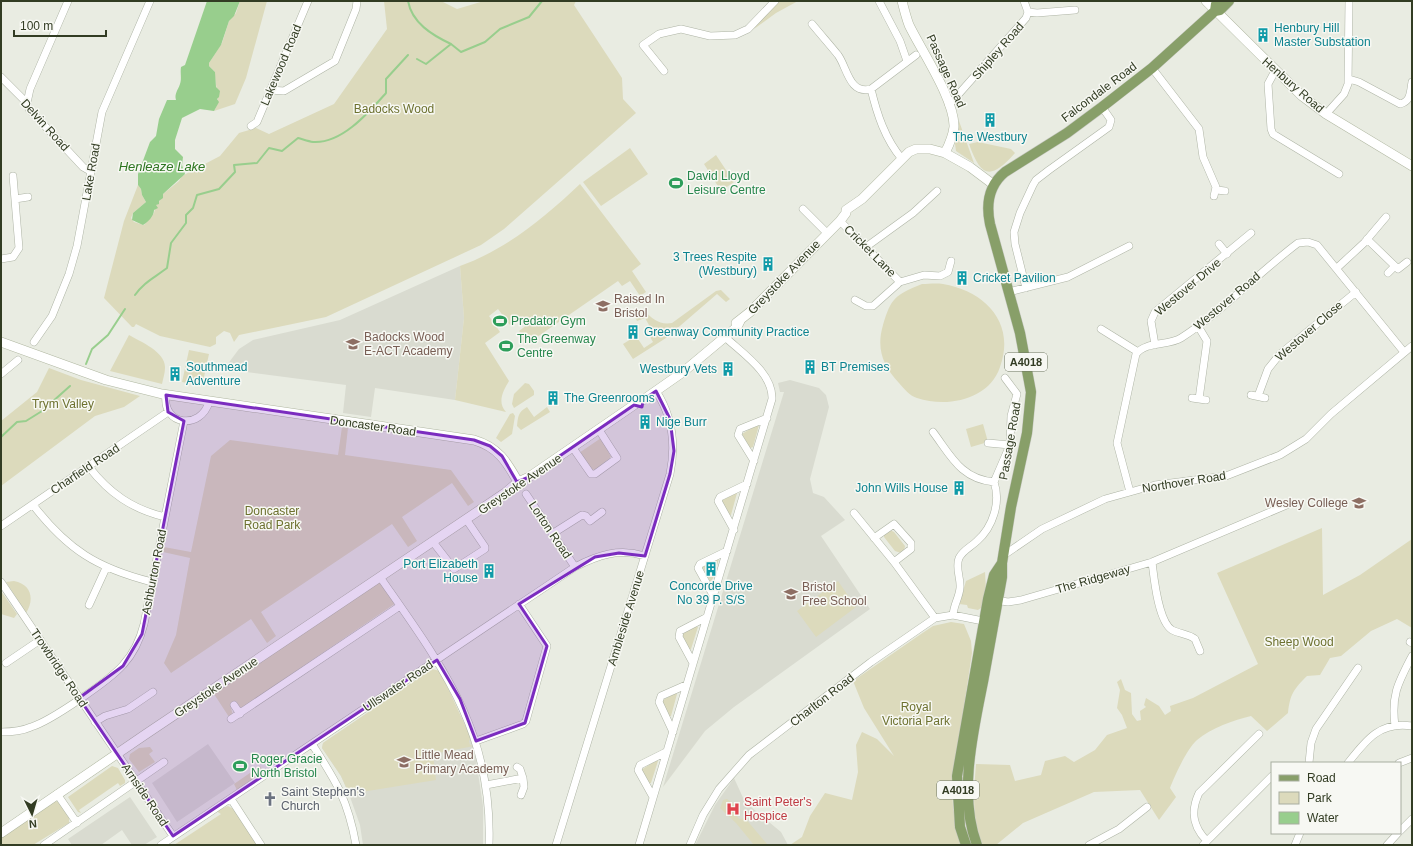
<svg xmlns="http://www.w3.org/2000/svg" width="1413" height="846" font-family="Arial,sans-serif">
<style>
.built{fill:#d9dbd0}
.green{fill:#dcdabc}
.water{fill:#98ce8d}
.lines{fill:none;stroke-linecap:round;stroke-linejoin:round}
.stream{stroke:#98ce8d;stroke-width:2}
.street-casing{stroke:#aeb4a5;stroke-width:8}
.secondary-casing{stroke:#b0b7a1;stroke-width:10}
.primary-casing{stroke:#c6c8c1;stroke-width:11}
.street{stroke:#fff;stroke-width:7}
.secondary{stroke:#fff;stroke-width:9}
.primary{stroke:#889f69;stroke-width:10}
.marked{fill:#7b2cbf;fill-opacity:0.2;stroke:#7b2cbf;stroke-width:3;stroke-linejoin:round}
.labels{text-anchor:middle;stroke-width:3;stroke-linejoin:round;paint-order:stroke}
.shield{fill:#f7f8f3;stroke:#6d7461;stroke-width:1}
.shield-label{font-size:11px;font-weight:bold;fill:#323c23}
.culture-label{font-size:12px;fill:#0d838f;stroke:#f7f8f3;text-anchor:start}
.street-label{font-size:12px;fill:#323c23;stroke:#f7f8f3}
.park-label{font-size:12px;fill:#6d712f;stroke:#f7f8f3}
.leisure-label{font-size:12px;fill:#27864d;stroke:#f7f8f3;text-anchor:start}
.education-label{font-size:12px;fill:#785e54;stroke:#f7f8f3;text-anchor:start}
.worship-label{font-size:12px;fill:#5b616d;stroke:#f7f8f3;text-anchor:start}
.health-label{font-size:12px;fill:#be3a42;stroke:#f7f8f3;text-anchor:start}
.water-label{font-size:13px;font-style:italic;fill:#2d7520;stroke:#f7f8f3}
</style>
<rect width="100%" height="100%" fill="#e9ece2"/>
<path class="built" d="M460,266L464,318L455,400L375,388L371,417L343,413L346,385L224,369L239,349L253,340L340,320Z
M790,380L819,388L826,395L829,407L810,479L813,493L824,497L845,520L821,536L870,609L734,707L705,731L663,787L784,392H780L778,383Z
M432,669L471,738L474,746L483,806V845H363L360,825L349,794L341,776L322,748L323,743Z
M208,744L235,783L177,822L152,783Z
M734,778L745,802L781,832L788,845H695L715,805Z
M130,797L157,837L144,845H132L122,830L101,845H72L68,839Z"/>
<path class="green" d="M240,1H267L246,78L235,104L214,111C222,100 214,84 215,72L209,66V63L222,43L229,21L236,13Z
M384,1H441L457,9L484,1H576L574,5L622,78L623,99L636,113L504,229L481,245L326,317L239,335L234,342L230,333L224,331L216,337V344L210,347L160,336L136,324L134,327H132L104,298L124,221L138,185L141,189L142,195L146,202L133,213L131,218L134,222L144,225L154,213L156,205L163,197V194L179,181L182,176L220,156L239,133L256,128L269,134L334,104L387,29Z
M780,1H798L776,13L754,29L775,3Z
M959,121L974,163L956,151L955,144L959,129Z
M978,142L1011,149L1015,153C990,181 981,177 969,144Z
M630,148L648,174L601,206L583,182Z
M716,155L734,182L721,191L704,164Z
M580,184L641,264L632,271L646,292L640,296L630,281L622,286L618,281L527,344L526,342L524,344L519,336L521,333L519,331L527,325L522,317L510,325L498,309L489,316L500,332L485,343L509,381C503,391 497,402 506,412L455,400L464,318L460,266C507,249 544,218 580,184Z
M922,284C928,284 936,283 943,284C985,291 1016,323 1000,367C989,400 947,408 917,398C910,396 904,389 899,383C883,366 876,349 883,325C891,298 895,295 922,284Z
M721,290L730,299L726,302L717,294L666,338L633,359L623,344L636,336L644,348L653,342L645,329L649,325L645,318L637,321L635,317L641,313L640,311H644C653,319 659,325 672,323L716,291Z
M129,335C141,342 166,352 165,368C165,373 163,379 162,384L110,371Z
M189,350L209,354L202,386L182,382Z
M49,368L81,380L140,396L124,407L95,416L1,486V421L37,392Z
M525,383L529,384L534,391V395L514,408L512,404L514,394Z
M527,407L534,417L547,407L550,412L521,430L517,426C518,417 518,412 527,407Z
M513,413L515,416L512,434L501,442L496,438L510,414Z
M758,424L759,425L753,447L750,448L742,434Z
M983,424L988,442L971,447L966,429Z
M342,427L348,428L345,455L451,470L474,502L468,506L452,483L402,517L417,541L408,547L392,524L261,612L276,636L267,643L251,619L171,673L164,663L176,635L190,558L163,552L164,547L191,552L211,456L230,440L338,455Z
M601,438L611,457L596,469L592,470L579,453Z
M736,492L737,493L731,515H729L721,500Z
M1322,528L1323,595L1360,575L1412,539V628L1397,619L1371,631L1341,656L1330,658L1320,675L1307,676C1294,689 1290,694 1288,713L1267,731L1251,716C1234,720 1211,728 1197,740C1187,749 1175,775 1170,788L1176,797L1159,820L1140,790L1094,792L1023,823L996,845H983C971,821 974,790 976,764L1010,765L1015,781L1041,775L1045,761L1065,756L1074,762L1095,750L1107,735L1127,728L1122,715L1117,708L1120,690L1117,682L1121,679L1125,690L1131,693L1132,714L1137,721L1141,720L1140,711L1146,707L1144,705L1146,698L1159,706L1165,715L1171,711L1170,706L1193,698L1258,664L1217,573Z
M890,530L894,532L905,546L904,551L901,553L895,551L884,537V535Z
M719,559L712,581H710L702,566Z
M985,572L986,590L981,608L978,610L968,608L967,605L959,604L966,581Z
M14,581C31,584 35,599 26,613L6,582Z
M381,581L396,603L243,707H240L236,701L230,705L233,715L229,717L214,694Z
M838,581L856,607L816,637L797,611Z
M1,591L17,614L14,618L1,614Z
M951,622L964,624L971,641L972,653L952,787L953,807L961,845H790L802,837L810,816L825,793L852,800L858,772L856,745L862,732L877,739L894,756L864,708L853,681L921,634L933,626Z
M696,626L698,627L691,649L689,650L681,635Z
M432,669L440,671L471,738L469,741L470,745L474,746L433,754L436,780L349,794L341,776L322,748L323,743Z
M676,693L677,694L671,716H669L661,701Z
M150,747L153,751L149,754L155,762L139,772L129,759L130,754L139,748Z
M657,760L658,761L651,783H649L641,770Z
M112,766L118,768L125,780V783L120,786L118,783L79,810L81,813L78,812L68,797Z
M260,766L264,772L237,790L234,784Z
M727,799L738,807L739,809L736,815L739,819L745,818L767,844L771,845H754L736,823L720,808L723,800Z
M55,801L59,802L70,817L69,818V823L33,845H1V837Z
M228,806L235,810L257,845H174L221,814L216,811Z"/>
<path class="water" d="M207,1H240L234,16L229,21L221,45L209,63V66L215,72L216,87L220,91L219,97L217,99L219,102L214,111L200,109L182,118L175,140V149L183,157L182,165L185,174L163,194V198L159,201V204L156,205L158,208L154,210C154,216 148,222 143,225L132,220L133,213L146,202L142,195L141,189L138,185V174L150,142L156,136L159,119L167,100H176C174,94 178,90 180,84C182,79 180,73 181,67L185,65Z"/>
<g class="lines">
<path class="stream" d="M408,1C412,23 432,35 451,44
M417,59L426,64L451,44L461,52L485,42L500,29L529,17L542,1
M135,295C144,282 154,278 167,268L171,243L186,223V215L193,208L197,195L219,189L235,172L234,165L257,163L269,148L282,151L298,138C302,139 308,141 313,142C342,144 369,112 386,93V79L408,55
M86,364L92,349L108,335L125,309
M1,437L17,422L26,421L42,411L70,386"/>
<defs>
<path id="street" d="M879,1L900,41L907,61
M1028,12L1037,13L1075,10
M812,24C821,35 830,45 838,55C847,67 849,95 871,89L916,55
M1152,68L1199,129L1203,157L1216,187L1214,196
M664,71L643,45L659,34L681,29L710,36L735,35L748,29L775,1
M1275,71L1268,84L1271,129L1273,134L1339,174
M1,77L27,103L29,109L83,167L90,171
M1349,79L1359,82L1400,104C1411,101 1410,93 1412,82
M871,89C877,114 885,139 902,159
M270,90L284,91L335,61L356,9L357,1
M27,103L30,89L68,1
M949,105L1026,18L1028,12L1024,1
M1326,114L1344,94L1348,84L1349,1
M251,126L257,122L308,1
M1217,190L1225,191
M15,199L28,197
M803,209L827,233
M840,221L900,282
M1367,239L1398,269L1407,262
M1219,244L1227,254
M866,247L913,213L937,191
M1,259L13,257L19,248L13,176
M1337,268L1364,243L1386,217
M1388,273L1395,266
M1026,288L1015,244L1014,232L1020,213L1033,185L1036,180L1049,170L1109,127L1111,120L1102,107
M1009,292L1068,277L1129,246
M855,300L866,306H873L900,282L924,275L940,276L948,272L951,261
M1198,326L1207,341L1199,399
M1101,329L1138,352
M34,342L52,316L69,274L77,246L102,112L150,1
M1155,345L1151,321L1155,312L1251,233
M1,374L18,360
M166,395C162,426 201,430 209,402
M1251,395L1265,398
M1258,396L1268,369L1280,354L1356,292
M1192,398L1206,400
M933,432C951,456 961,479 994,482L1010,445L1011,416L1017,394L1005,378
M988,443L1010,445
M573,448L591,474H595L617,458L599,430
M754,461L738,435L740,429L767,418
M89,467C109,493 132,509 165,517
M1130,492L1117,443L1136,354C1146,341 1168,346 1181,338C1223,311 1258,273 1298,243L1308,242L1317,245L1404,352
M526,494L575,567
M33,505C68,550 97,568 152,582
M854,513L894,562L935,618
M1,526L168,412
M734,530L718,501L720,497L747,484
M552,534L582,515L586,516L590,521L602,512
M874,538L894,524L911,543V549L894,562
M433,542L454,569L485,549V547L466,519
M1004,555L1042,529L1105,499L1155,485L1226,476L1280,455L1306,439L1331,414L1412,346
M1152,562C1154,578 1158,621 1172,630C1180,634 1189,634 1195,639L1200,651
M380,577C442,666 493,731 489,845
M1,582L173,836
M713,595L698,568L700,564L727,551
M995,600L1008,602L1021,600L1152,562L1289,504
M89,605L106,568
M953,615C954,604 959,598 960,588C961,578 955,568 959,558C963,550 971,547 977,541C993,527 1001,502 994,482
M1410,642L1412,643
M6,663L40,640
M693,663L679,637L680,631L707,617
M234,705L240,714
M231,719L400,606
M95,722L105,716L128,709L153,692
M1395,726C1391,695 1398,683 1412,656
M1,732C11,732 22,731 31,727C51,721 110,680 123,665C134,653 140,640 144,624L184,421
M673,732L659,702L661,696L686,685
M476,741L523,724L526,721L547,646L519,604
M312,744C336,781 348,800 356,845
M1309,763L1311,743L1316,729L1358,668
M1348,763C1366,740 1380,721 1412,726
M1399,763L1412,758
M486,785L523,778L520,769L517,767
M57,794L77,823
M521,795L524,787L523,778
M653,797L638,770L640,765L666,752
M231,799L261,845
M1400,831L1412,819
M1207,841C1193,827 1190,812 1199,793L1259,734
M44,845L164,762
M161,845L575,567C598,555 619,548 645,556
M556,845L670,474C676,444 673,417 656,391
M639,845L772,399C773,373 742,353 725,337
M690,845L703,815L719,789L749,755L871,662L935,618L953,615L988,622
M1089,845L1119,829L1147,807
M1203,845L1272,776
M1295,845L1300,833
M1387,845L1398,833"/>
<path id="secondary" d="M902,1C904,9 906,17 909,25C921,50 955,100 954,127C953,136 949,145 945,153
M1206,1L1302,96L1326,114L1412,166
M736,323L750,312L840,221L846,213V210L862,199L909,152L916,149H930L945,153L970,167L994,185
M1,342L106,380L162,394L474,440C498,447 507,462 518,482
M1,833L146,734L505,493L518,482L529,477L634,405L635,401L643,400L683,372L737,327L740,321"/>
<path id="primary" d="M1215,11L1220,10L1229,1
M966,845L960,827L957,776L988,599L994,575L1002,563
M977,845C958,796 973,732 983,682C989,647 996,612 1002,577V563L1011,507L1027,433L1031,392L1020,333L990,224C986,205 988,186 1005,172L1067,133L1102,107L1152,68L1215,11L1216,4L1220,1"/>
</defs>
<use href="#street" class="street-casing"/>
<use href="#secondary" class="secondary-casing"/>
<use href="#primary" class="primary-casing"/>
<use href="#street" class="street"/>
<use href="#secondary" class="secondary"/>
<use href="#primary" class="primary"/>
</g>
<path class="marked" d="M656,391L670,419L674,451L670,474L645,556L619,553L595,557L519,604L547,646L525,723L476,741L460,699L437,660L173,836L79,698L123,666L142,634L184,421L168,412L166,395L474,440L490,446L502,456L517,482L529,477L634,405L642,407L643,400Z"/>
<defs>
<symbol id="building-bare" viewBox="-9 -9 18 18"><path d="M-4-6H4V6H1V3H-1V6H-4ZM-2.5-4.3h1.7v1.8h-1.7ZM.8-4.3h1.7v1.8H.8ZM-2.5-1h1.7V.8h-1.7ZM.8-1h1.7V.8H.8Z" fill="#0f9aa8" stroke="#f7f8f3" stroke-width="2.5" paint-order="stroke"/></symbol>
<symbol id="stadium-bare" viewBox="-9 -9 18 18"><path d="M0-5a6.5 5 0 1 0 0 10a6.5 5 0 1 0 0-10ZM-3.5-1.8h7v3.6h-7Z" fill="#2e9e5b" stroke="#f7f8f3" stroke-width="2.5" paint-order="stroke"/></symbol>
<symbol id="school-bare" viewBox="-9 -9 18 18"><path d="M0-5L7-2L0 1L-7-2ZM-4 1L0 2.5L4 1V4Q0 6-4 4Z" fill="#8d6e63" stroke="#f7f8f3" stroke-width="2.5" paint-order="stroke"/></symbol>
<symbol id="university-bare" viewBox="-9 -9 18 18"><path d="M0-5L7-2L0 1L-7-2ZM-4 1L0 2.5L4 1V4Q0 6-4 4Z" fill="#8d6e63" stroke="#f7f8f3" stroke-width="2.5" paint-order="stroke"/></symbol>
<symbol id="church-bare" viewBox="-9 -9 18 18"><path d="M-1.2-6h2.4v3.5h3.3v2.4h-3.3V6h-2.4V-.1h-3.3v-2.4h3.3Z" fill="#6b7280" stroke="#f7f8f3" stroke-width="2.5" paint-order="stroke"/></symbol>
<symbol id="hospital-bare" viewBox="-9 -9 18 18"><path d="M-5-5h3v3.5h4V-5h3V5h-3V1.5h-4V5h-3Z" fill="#e0444e" stroke="#f7f8f3" stroke-width="2.5" paint-order="stroke"/></symbol>
</defs>
<g fill-rule="evenodd">
<use href="#building-bare" x="1253" y="25" width="20" height="20"/>
<use href="#building-bare" x="980" y="110" width="20" height="20"/>
<use href="#stadium-bare" x="666" y="173" width="20" height="20"/>
<use href="#building-bare" x="758" y="254" width="20" height="20"/>
<use href="#building-bare" x="952" y="268" width="20" height="20"/>
<use href="#school-bare" x="593" y="296" width="20" height="20"/>
<use href="#stadium-bare" x="490" y="311" width="20" height="20"/>
<use href="#building-bare" x="623" y="322" width="20" height="20"/>
<use href="#school-bare" x="343" y="334" width="20" height="20"/>
<use href="#stadium-bare" x="496" y="336" width="20" height="20"/>
<use href="#building-bare" x="800" y="357" width="20" height="20"/>
<use href="#building-bare" x="718" y="359" width="20" height="20"/>
<use href="#building-bare" x="165" y="364" width="20" height="20"/>
<use href="#building-bare" x="543" y="388" width="20" height="20"/>
<use href="#building-bare" x="635" y="412" width="20" height="20"/>
<use href="#building-bare" x="949" y="478" width="20" height="20"/>
<use href="#university-bare" x="1349" y="493" width="20" height="20"/>
<use href="#building-bare" x="701" y="559" width="20" height="20"/>
<use href="#building-bare" x="479" y="561" width="20" height="20"/>
<use href="#school-bare" x="781" y="584" width="20" height="20"/>
<use href="#school-bare" x="394" y="752" width="20" height="20"/>
<use href="#stadium-bare" x="230" y="756" width="20" height="20"/>
<use href="#church-bare" x="260" y="789" width="20" height="20"/>
<use href="#hospital-bare" x="723" y="799" width="20" height="20"/>
</g>
<g class="labels">
<g class="shield">
<rect x="1005" y="353" width="42" height="18" rx="3"/>
<rect x="937" y="781" width="42" height="18" rx="3"/>
</g>
<g class="shield-label">
<text x="1026" y="366">A4018</text>
<text x="958" y="794">A4018</text>
</g>
<g class="culture-label">
<text x="1274" y="32">Henbury Hill<tspan x="1274" dy="14">Master Substation</tspan></text>
<text x="990" y="141" text-anchor="middle">The Westbury</text>
<text x="757" y="261" text-anchor="end">3 Trees Respite<tspan x="757" dy="14">(Westbury)</tspan></text>
<text x="973" y="282">Cricket Pavilion</text>
<text x="644" y="336">Greenway Community Practice</text>
<text x="186" y="371">Southmead<tspan x="186" dy="14">Adventure</tspan></text>
<text x="821" y="371">BT Premises</text>
<text x="717" y="373" text-anchor="end">Westbury Vets</text>
<text x="564" y="402">The Greenrooms</text>
<text x="656" y="426">Nige Burr</text>
<text x="948" y="492" text-anchor="end">John Wills House</text>
<text x="478" y="568" text-anchor="end">Port Elizabeth<tspan x="478" dy="14">House</tspan></text>
<text x="711" y="590" text-anchor="middle">Concorde Drive<tspan x="711" dy="14">No 39 P. S/S</tspan></text>
</g>
<g class="street-label">
<text transform="translate(998 51) rotate(-49)" y="4">Shipley Road</text>
<text transform="translate(281 65) rotate(-67)" y="4">Lakewood Road</text>
<text transform="translate(946 71) rotate(66)" y="4">Passage Road</text>
<text transform="translate(1293 85) rotate(41)" y="4">Henbury Road</text>
<text transform="translate(1099 92) rotate(-37)" y="4">Falcondale Road</text>
<text transform="translate(45 125) rotate(48)" y="4">Delvin Road</text>
<text transform="translate(91 172) rotate(-80)" y="4">Lake Road</text>
<text transform="translate(870 251) rotate(45)" y="4">Cricket Lane</text>
<text transform="translate(784 277) rotate(-46)" y="4">Greystoke Avenue</text>
<text transform="translate(1188 287) rotate(-40)" y="4">Westover Drive</text>
<text transform="translate(1227 301) rotate(-40)" y="4">Westover Road</text>
<text transform="translate(1309 331) rotate(-41)" y="4">Westover Close</text>
<text transform="translate(373 426) rotate(8)" y="4">Doncaster Road</text>
<text transform="translate(1010 441) rotate(-80)" y="4">Passage Road</text>
<text transform="translate(85 469) rotate(-34)" y="4">Charfield Road</text>
<text transform="translate(1184 482) rotate(-9)" y="4">Northover Road</text>
<text transform="translate(520 484) rotate(-34)" y="4">Greystoke Avenue</text>
<text transform="translate(550 530) rotate(56)" y="4">Lorton Road</text>
<text transform="translate(154 572) rotate(-79)" y="4">Ashburton Road</text>
<text transform="translate(1093 579) rotate(-16)" y="4">The Ridgeway</text>
<text transform="translate(626 618) rotate(-73)" y="4">Ambleside Avenue</text>
<text transform="translate(59 668) rotate(56)" y="4">Trowbridge Road</text>
<text transform="translate(398 686) rotate(-34)" y="4">Ullswater Road</text>
<text transform="translate(216 687) rotate(-34)" y="4">Greystoke Avenue</text>
<text transform="translate(822 700) rotate(-38)" y="4">Charlton Road</text>
<text transform="translate(145 795) rotate(56)" y="4">Arnside Road</text>
</g>
<g class="park-label">
<text x="394" y="113">Badocks Wood</text>
<text x="63" y="408">Trym Valley</text>
<text x="272" y="515">Doncaster<tspan x="272" dy="14">Road Park</tspan></text>
<text x="1299" y="646">Sheep Wood</text>
<text x="916" y="711">Royal<tspan x="916" dy="14">Victoria Park</tspan></text>
</g>
<g class="leisure-label">
<text x="687" y="180">David Lloyd<tspan x="687" dy="14">Leisure Centre</tspan></text>
<text x="511" y="325">Predator Gym</text>
<text x="517" y="343">The Greenway<tspan x="517" dy="14">Centre</tspan></text>
<text x="251" y="763">Roger Gracie<tspan x="251" dy="14">North Bristol</tspan></text>
</g>
<g class="education-label">
<text x="614" y="303">Raised In<tspan x="614" dy="14">Bristol</tspan></text>
<text x="364" y="341">Badocks Wood<tspan x="364" dy="14">E-ACT Academy</tspan></text>
<text x="1348" y="507" text-anchor="end">Wesley College</text>
<text x="802" y="591">Bristol<tspan x="802" dy="14">Free School</tspan></text>
<text x="415" y="759">Little Mead<tspan x="415" dy="14">Primary Academy</tspan></text>
</g>
<g class="worship-label">
<text x="281" y="796">Saint Stephen's<tspan x="281" dy="14">Church</tspan></text>
</g>
<g class="health-label">
<text x="744" y="806">Saint Peter's<tspan x="744" dy="14">Hospice</tspan></text>
</g>
<g class="water-label">
<text x="162" y="171">Henleaze Lake</text>
</g>
</g>
<rect width="1413" height="846" fill="none" stroke="#323c23" stroke-width="4"/>
<rect x="1271" y="762" width="130" height="72" fill="#f7f8f3" stroke="#a8ada0"/>
<rect x="1279" y="775" width="20" height="6" fill="#889f69" stroke="#a8ada0"/>
<text x="1307" y="782" font-size="12" fill="#323c23">Road</text>
<rect x="1279" y="792" width="20" height="12" fill="#dcdabc" stroke="#a8ada0"/>
<text x="1307" y="802" font-size="12" fill="#323c23">Park</text>
<rect x="1279" y="812" width="20" height="12" fill="#98ce8d" stroke="#a8ada0"/>
<text x="1307" y="822" font-size="12" fill="#323c23">Water</text>
<g transform="translate(32 814) rotate(175)" stroke="#f7f8f3" stroke-width="3" paint-order="stroke">
<path d="M0-3L7 15L0 10L-7 15Z" fill="#323c23"/>
<text y="-6" font-size="11" font-weight="bold" text-anchor="middle" fill="#323c23">N</text>
</g>
<path d="M14 30v6h92v-6" fill="none" stroke="#323c23" stroke-width="2"/>
<text x="20" y="30" font-size="12" fill="#323c23" stroke="#f7f8f3" stroke-width="3" paint-order="stroke">100 m</text>
</svg>
